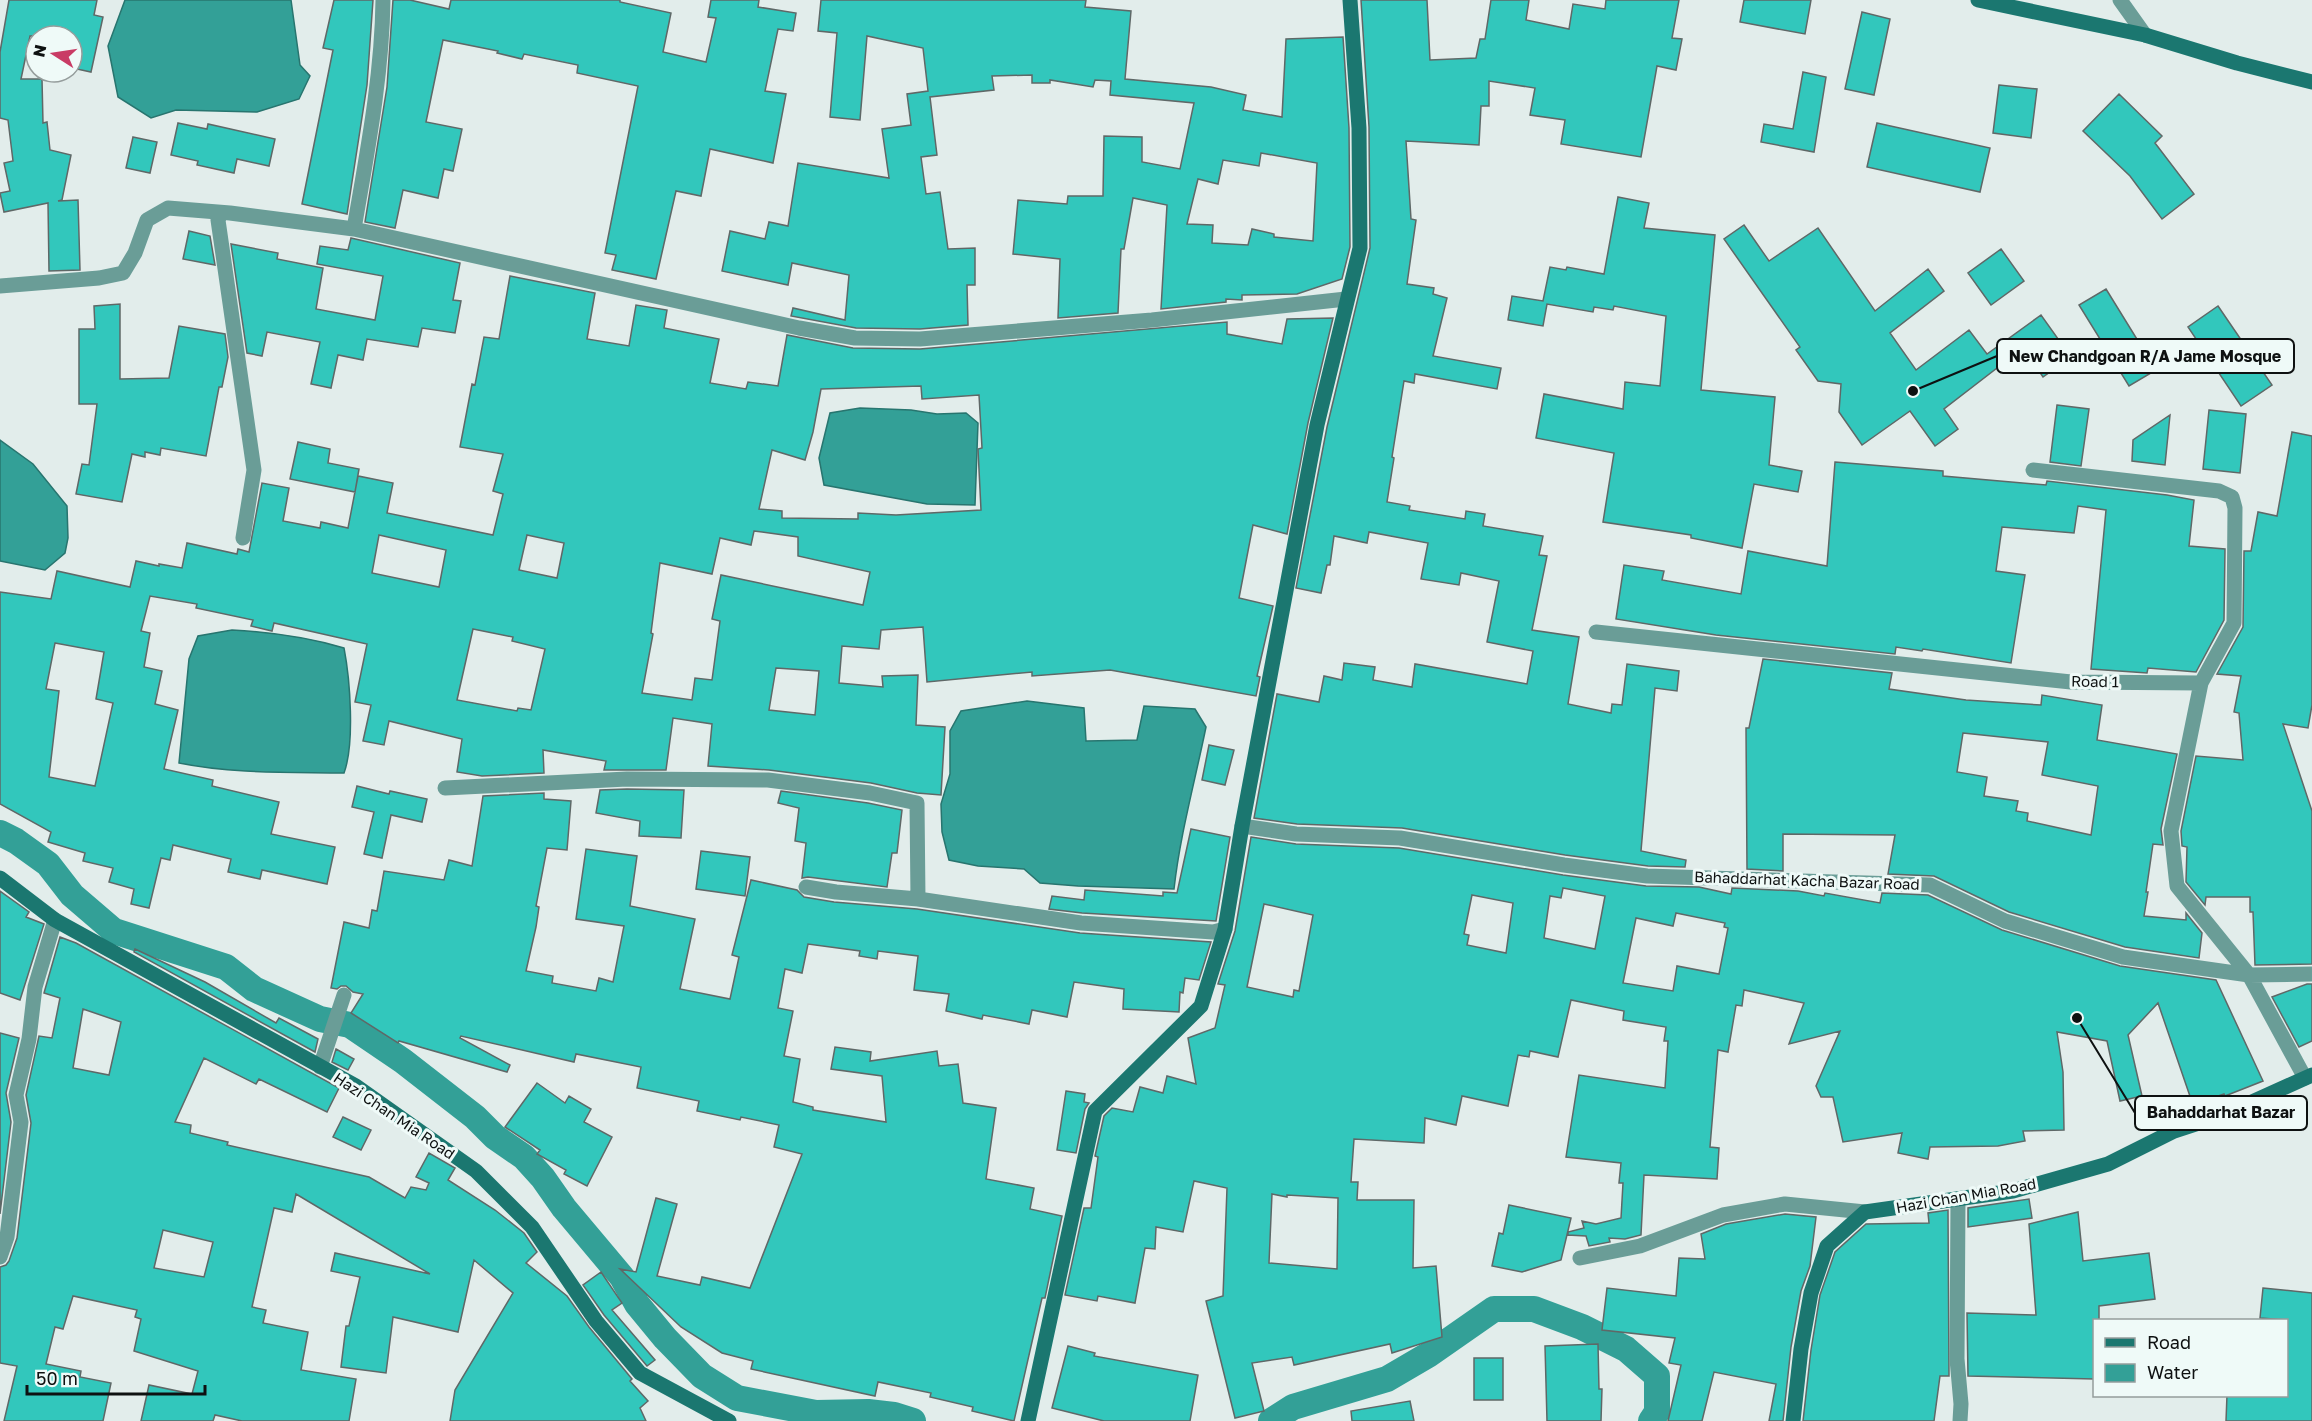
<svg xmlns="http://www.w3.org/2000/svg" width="2312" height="1421" font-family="'Golos Text',sans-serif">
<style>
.water{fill:#33a097;stroke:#28756f;stroke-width:1.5}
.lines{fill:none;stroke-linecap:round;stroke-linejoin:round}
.canal{stroke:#33a097;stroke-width:26}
.building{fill:#32c7bc;stroke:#5f6867;stroke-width:1.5;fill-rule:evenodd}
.street{stroke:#6a9d97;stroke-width:15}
.secondary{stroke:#1b7770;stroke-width:15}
.labels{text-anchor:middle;stroke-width:6;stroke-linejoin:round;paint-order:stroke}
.street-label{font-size:15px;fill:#0e1111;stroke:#effaf8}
.leader{fill:none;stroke:#0e1111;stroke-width:2}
.callout-dot{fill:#0e1111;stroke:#effaf8;stroke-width:2}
.callout{fill:#effaf8;stroke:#0e1111;stroke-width:2}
.callout-label{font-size:16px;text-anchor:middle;font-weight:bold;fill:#0e1111}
</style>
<rect width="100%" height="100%" fill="#e2edeb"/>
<path class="water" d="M125,0H291L300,65L310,76L299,99L257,112L176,110L151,118L118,97L108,46Z
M860,408L911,410L937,414L966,413L978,423L975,505L927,504L824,485L819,458L830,413Z
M0,440L33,464L67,506L68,538L65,553L45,570L0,561Z
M232,630C270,632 307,637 344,648C350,679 355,743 344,773C289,772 233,774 179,763L189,659L198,636Z
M1027,701L1084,708L1086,741L1137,740L1144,706L1195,709L1206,727C1195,781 1180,835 1174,889L1078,886L1040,883L1024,869L978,866L949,860L942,832L941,804L950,774V731L961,711Z"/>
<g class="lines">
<path class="canal" d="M0,833L16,841L48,864L72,895L114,931L226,967L254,989L320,1019L350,1025L403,1061L475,1117L495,1137L524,1157L543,1178L564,1208L622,1277L637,1304L665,1338L702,1376L737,1398L816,1413L868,1412L894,1415L913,1421
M1271,1421L1293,1407L1387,1379L1428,1355L1494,1309H1534L1582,1327L1626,1349L1657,1376V1412L1651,1421"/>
</g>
<path class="building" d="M9,0H97L94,15L103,17L91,72L72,68V36H30L21,79H42L43,123L47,122L50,150L71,155L62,200L58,201L78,200L80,270L49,271L48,203L4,212L0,193L10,191L4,163L13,161L8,120L0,118V52Z
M334,0H373L367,85L347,214L302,204L333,50L323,48Z
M393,0H410L449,9L451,0H620V2L671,13L663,52L706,62L716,18L708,17L711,0H759L758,7L796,13L793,31L778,29L765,91L786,94L773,163L710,149L701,196L676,191L656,279L612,270L616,255L605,253L638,86L577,73L578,65L524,54L522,59L497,53L498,51L443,40L426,122L462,129L453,171L444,169L438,198L403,190L395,228L365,222L387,87Z
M821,0H1086L1085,7L1131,11L1125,79L1211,87L1246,95L1243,110L1282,117L1286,39L1343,37L1349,128L1350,247L1342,279L1297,294L1242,295V300L1226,299V302L1161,309L1167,205L1133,198L1124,249H1121L1118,313L1058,318L1060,259L1013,254L1018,200L1067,204L1068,196H1103L1104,136L1142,137V162L1180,169L1194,103L1110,95L1111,81L1095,80L1093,87L1050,80V83H1032V75L992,76L994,90L930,97L937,155L921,157L926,194L940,192L948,249L975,248V285H967L968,325L920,329L856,328L791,316L793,308L845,320L849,275L792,263L788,285L722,271L730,231L765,239L769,222L788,226L798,163L889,178L882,129L911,125L907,94L928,91L923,48L867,36L860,120L830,117L837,33L818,31ZM1261,153L1317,163L1313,241L1274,237V234L1252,229L1248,245L1212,243L1213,225L1187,224L1198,179L1218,184L1223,160L1259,166Z
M1361,0H1427L1430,60L1476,58L1480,39H1485L1491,0H1529L1526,20L1569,29L1573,4L1605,9L1606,0H1679L1672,38L1682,39L1676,70L1657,66L1641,157L1561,144L1565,120L1530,115L1535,88L1489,81V106H1481L1479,145L1406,141L1411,219L1416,220L1407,284L1434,288L1433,294L1447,298L1433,356L1501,368L1497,389L1415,374L1414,383L1404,381L1392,457L1394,458L1387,502L1410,506L1409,510L1465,519L1466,511L1485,514L1483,526L1543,536L1539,555L1547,556L1532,630L1579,637L1568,704L1611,713L1612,704L1622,705L1627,664L1679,671L1677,691L1655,688L1641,851L1686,860L1685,867L1648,866L1565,855L1402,828L1297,824L1254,818L1277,694L1319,702L1324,676L1342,680L1344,663L1375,667L1373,680L1412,687L1415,664L1527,684L1533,651L1487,642L1499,581L1461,573L1459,585L1421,579L1428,543L1369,532L1367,543L1334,536L1330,565H1327L1321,593L1296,588L1327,427L1370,248L1369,127Z
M1744,0H1811L1805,34L1740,22Z
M1862,12L1890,19L1874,95L1845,89Z
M1803,72L1826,77L1814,152L1761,142L1764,124L1793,129Z
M1999,85L2037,89L2031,138L1993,133Z
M2119,94L2162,136L2155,143L2194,194L2162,219L2130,176L2083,131Z
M178,123L207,129L208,124L275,139L269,166L237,159L234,173L197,165L198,161L171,155Z
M1877,123L1990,148L1980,192L1867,167Z
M133,137L157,142L150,173L126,168Z
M1618,197L1649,203L1644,228L1715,235L1701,390L1775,397L1769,465L1802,471L1798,492L1754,484L1742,548L1691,538V535L1603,522L1614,453L1536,438L1544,394L1623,409L1625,382L1660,386L1666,316L1614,306L1613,310L1594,307L1593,312L1547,304L1543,326L1508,320L1512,296L1543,301L1550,267L1566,270L1567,267L1604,274Z
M1744,225L1769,261L1818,228L1875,311L1928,269L1944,291L1890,333L1916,370L1969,330L1987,354L2041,315L2071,357L2043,377L2023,348L1944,409L1958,429L1935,446L1910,411L1862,445L1839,412L1841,384L1818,381L1796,350L1800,347L1724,239Z
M189,231L210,236L215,265L183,259Z
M351,238L460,263L453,300L461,301L455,333L422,328L418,347L367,339L363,360L338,355L331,388L311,384L320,342L267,332L262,356L247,353L231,244L278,253L277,259L323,268L316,309L375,320L383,276L317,264L320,246L348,250Z
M2001,249L2024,281L1991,305L1968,273Z
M510,276L595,293L587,339L629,346L636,305L667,310L664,328L719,339L710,383L746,389L748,382L778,386L787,335L853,348L920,349L1227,322V334L1282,344L1287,319L1333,318L1308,423L1287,534L1253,525L1239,598L1273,606L1257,676L1260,677L1256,696L1110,670L1032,676V672L927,682L923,627L881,630L879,649L842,646L839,683L883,687L882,676L918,675L916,725L945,727L941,795L917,793L871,783L769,770L708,766L712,724L673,718L666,770H604L606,761L543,750L544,773L482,776L457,772L462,739L389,721L384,745L363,741L371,705L355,702L367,644L274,623L272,631L251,626L253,620L196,608L197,604L150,596L141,631L150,633L144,667L162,671L155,704L178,710L164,769L213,780L212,786L279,802L271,834L335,847L327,884L262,870L260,879L228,872L231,859L173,845L170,860L161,858L149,908L131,904L134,889L109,882L113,868L83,861L85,853L48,842L51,832L0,804V592L51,599L57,571L130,587L136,561L159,566V564L182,568L187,543L237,554L238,549L249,552L262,483L289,488L283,521L320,528L321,522L348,528L358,476L393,483L387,513L493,535L503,494L493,491L503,454L460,447L472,384L475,385L484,337L499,339ZM921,386L922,399L979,395L982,448L978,449L981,510L896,515L858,513V519L782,518V511L759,509L772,450L805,460L813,432L821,389ZM754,531L798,537V556L870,572L863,605L721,575L712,619L720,621L712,680L695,678L692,700L642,693L653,634L651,633L660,563L712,574L720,538L751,545ZM379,535L446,550L439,587L372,573ZM527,535L564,543L557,578L519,570ZM473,629L513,637L512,641L545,649L531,710L518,708L517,711L457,700ZM55,643L104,652L96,699L113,703L95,786L49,777L59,691L46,689ZM776,668L819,671L815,715L769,710Z
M2106,289L2156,370L2129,386L2079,305Z
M120,304V379L169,378L179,326L225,334L228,357L222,387H219L206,456L161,448L160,455L145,452V457L132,454L122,502L76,494L82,464L89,465L97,404H79V329H95L94,306Z
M2218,306L2272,385L2241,406L2188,327Z
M2057,405L2089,409L2081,466L2050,462Z
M2209,410L2246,414L2240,473L2203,469Z
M2170,415L2165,465L2132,461L2133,440Z
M2292,432L2312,436V705L2308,728L2283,724L2312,811V964L2255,965L2253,912H2250V897H2206L2205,905L2186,882L2187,847L2182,846L2181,831L2196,756L2243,760L2239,713L2234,712L2241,676L2217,674L2243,627L2244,551H2251L2258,512L2277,516Z
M298,442L330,449L328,463L359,469L355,492L290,479Z
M1835,462L1943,471V476L2046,485L2047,481L2167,495L2194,500L2189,546L2225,549L2224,620L2196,672L2148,668L2147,673L2091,669L2106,510L2078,506L2074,533L2002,527L1996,571L2025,575L2011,663L1923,649L1922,651L1896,647L1895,654L1716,635L1616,619L1624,565L1664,571L1662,580L1741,594L1748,551L1827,566Z
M1763,659L1892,673L1889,689L1966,700L2041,705L2042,695L2102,705L2097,740L2177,754L2161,829L2163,845L2153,844L2146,892H2148L2144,916L2186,920V913L2202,933L2199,958L2125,947L2009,912L1934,876L1888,874L1895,835L1783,834V871L1747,869L1746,728H1749ZM1963,733L2048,742L2042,775L2098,786L2091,835L2027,821L2028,813L2016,811L2018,801L1984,796L1987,777L1957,772Z
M1209,745L1234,750L1225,785L1202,780Z
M357,786L389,794L390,791L427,799L422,822L391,815L382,858L364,854L374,812L352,807Z
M627,789L684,790L681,838L639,836L640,821L596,813L600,790Z
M781,791L868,803L902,810L897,853H892L887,887L808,877L802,878L806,843L795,841L799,808L778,803Z
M544,793V799L571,801L567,850L547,848L536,906L539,907L536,927L526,971L553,976L552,983L596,991L599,978L613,982L624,926L576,919L586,849L637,856L630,906L695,919L680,989L730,999L739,957L732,955L751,880L797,890L804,897L834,902L917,909L1080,933L1211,942L1199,980L1185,978L1183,993L1180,992L1179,1012L1123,1009L1124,989L1074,982L1067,1017L1032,1010L1029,1024L983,1015L982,1019L946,1011L949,994L914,990L918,956L878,951L877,959L859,956L860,951L808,944L802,973L785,969L778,1008L793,1011L784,1056L800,1059L793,1102L813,1107V1110L886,1122L882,1076L831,1069L835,1047L871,1052L870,1061L937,1051L939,1066L958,1064L963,1103L996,1108L986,1179L1034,1188L1030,1209L1062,1216L1045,1298H1042L1014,1421L972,1411L973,1407L930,1397L931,1393L878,1382L875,1396L751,1369L753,1361L722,1353L681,1327L620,1269L636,1272L656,1198L677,1204L657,1276L700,1285L702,1277L750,1288L802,1154L774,1147L779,1125L741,1117L740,1120L697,1111L699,1101L637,1088L641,1067L576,1054L574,1062L461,1036L460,1038L510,1065L507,1072L399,1041L398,1043L351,1013L363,994L353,992L346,986H341L337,989L331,988L344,922L369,928L372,910L377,911L384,871L444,880L449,860L472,866L483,796Z
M1191,829L1230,837L1216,921L1082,913L1049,909L1052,896L1084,900L1085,890L1163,896V892L1177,893Z
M1251,837L1296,844L1399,848L1563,875L1646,886L1699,887L1731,894L1732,888L1798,891L1824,896L1825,893L1880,903L1882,893L1928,895L2002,930L2120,966L2216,980L2263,1081L2225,1096L2224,1094L2193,1105L2158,1003L2128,1035L2142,1096L2120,1101L2107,1041L2057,1032L2063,1072L2064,1130L2023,1131L2025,1141L1998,1146L1930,1147L1928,1159L1898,1153L1902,1133L1843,1142L1833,1097H1821L1816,1086L1840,1031L1789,1044L1804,1003L1744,990L1742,1006L1736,1005L1728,1052L1718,1050L1710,1147L1719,1148L1717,1179L1644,1175L1641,1235L1625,1239L1609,1238L1610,1242L1589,1246L1586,1236L1568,1235V1232L1584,1228L1582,1221L1596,1224L1621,1218L1623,1183H1619L1621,1163L1566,1157L1579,1075L1665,1088L1668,1041H1664L1666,1027L1623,1020L1624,1011L1571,1000L1558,1057L1530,1051L1529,1057L1518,1055L1508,1106L1462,1096L1456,1125L1425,1118L1424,1143L1354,1139L1351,1182H1358L1357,1200H1414L1413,1268L1436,1266L1442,1337L1392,1353L1390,1344L1294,1365L1292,1357L1252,1363L1264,1411L1235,1418L1206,1301L1223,1296L1227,1188L1194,1181L1183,1232L1156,1227L1155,1249L1145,1248L1135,1303L1098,1296L1097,1301L1065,1295L1084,1208H1091L1098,1157L1095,1156L1104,1116L1112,1108L1133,1112L1140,1087L1163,1093L1167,1076L1196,1084L1188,1038L1215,1028L1225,985L1218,984L1235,931ZM1563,888L1605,896L1595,949L1544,938L1550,896L1561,898ZM1472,895L1513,903L1506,953L1467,945L1469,935L1464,934ZM1264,904L1313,915L1299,991L1294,990L1293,997L1247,987ZM1676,913L1725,923L1724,927L1728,928L1719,974L1677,966L1673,991L1623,983L1636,918L1673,926ZM1272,1194L1287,1197V1195L1338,1198L1337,1269L1269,1263Z
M701,851L750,857L745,896L696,889Z
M0,891L29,912L26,917L44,924L20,1000L0,993Z
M60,937L76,943L339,1088L327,1112L259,1079L256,1084L204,1058L175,1122L191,1125L190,1133L228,1142L227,1145L369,1177L405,1198L411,1187L426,1190L429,1183L416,1177L429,1153L455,1168L448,1180L495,1210L524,1233L537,1252L526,1263L567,1296L589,1327L632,1379L630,1381L648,1401L640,1408L646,1421H450L455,1390L513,1293L474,1260L458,1332L393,1317L386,1373L341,1367L346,1326H349L360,1277L331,1271L335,1253L430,1274L296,1194L292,1212L274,1208L252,1307L266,1310L263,1323L308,1332L301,1370L356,1379L349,1421H242L215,1415L213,1421H141L149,1385L192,1394L198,1371L134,1351L141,1319L135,1317L137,1310L73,1296L63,1329L55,1327L46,1364L81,1371L80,1377L111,1383L103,1421H4L17,1366L0,1363V1267L6,1265L9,1261L17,1238L31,1123L26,1095L39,1036L52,1038L60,998L44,993ZM83,1009L121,1022L109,1075L73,1068ZM163,1230L213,1242L204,1277L154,1268Z
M135,949L205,982L276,1023L279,1018L318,1039L315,1052L134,952Z
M2307,984H2312V1041L2299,1047L2272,997Z
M0,1033L19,1038L6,1093L11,1122L0,1214Z
M336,1049L354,1059L348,1070L332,1062Z
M537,1083L565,1103L569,1096L591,1109L584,1122L612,1137L587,1186L564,1174L566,1170L537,1154L540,1150L505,1127Z
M1066,1091L1085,1094L1084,1102L1089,1103L1085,1109L1076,1153L1057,1150Z
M343,1117L371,1130L361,1150L333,1137Z
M2029,1199L2032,1218L1968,1227V1208Z
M1509,1205L1571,1218L1561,1260L1522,1272L1492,1266L1499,1233L1503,1234Z
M1948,1210L1949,1376H1940L1934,1421H1803L1811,1350L1820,1295L1835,1252L1866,1224L1929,1223L1928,1213Z
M2078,1212L2083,1261L2149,1253L2155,1299L2099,1306V1320H2094V1379L1968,1376L1967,1313L2036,1315L2029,1224Z
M1785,1214L1816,1217L1810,1266L1801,1291L1791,1347L1783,1421H1769L1776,1384L1714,1372L1702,1421H1668L1681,1365L1669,1363L1675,1338L1602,1330L1607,1288L1676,1296L1679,1258L1705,1259L1701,1234L1726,1224Z
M601,1272L622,1303L612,1310L655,1360L647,1366L604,1315L583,1285Z
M2263,1288L2312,1293V1421H2226L2227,1395H2286V1320L2260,1318Z
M1598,1344L1599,1389H1602L1601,1421H1547L1545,1346Z
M1068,1346L1095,1353L1094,1356L1198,1375L1190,1421H1104L1052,1408Z
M1474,1358H1503V1400H1474Z
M1410,1401L1414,1421H1352L1351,1411Z"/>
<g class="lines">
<path class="street" d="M2120,0L2145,35
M221,213L218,220L254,470L243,538
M354,229C367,153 382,77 383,0
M0,286L99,278L123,273L135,253L147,220L168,208L230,213L354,229L799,328L855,338L920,339L1152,320L1346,299
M1596,632L2071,682L2201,683L2234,623L2235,508L2232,497L2219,491L2033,470
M2201,683L2171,831L2177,886L2249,975L2305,1078
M445,788L627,779L768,780L870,793L917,803L918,899
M1242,826L1296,834L1400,838L1564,865L1647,876L1930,885L2005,921L2123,957L2249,975L2312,974
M806,887L836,892L918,899L1081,923L1213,932L1225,929
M320,1067L344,995
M1958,1199L1957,1359L1961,1404L1960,1421
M0,1257L7,1237L21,1122L16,1095L29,1039L35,987L55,920
M1580,1258L1640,1246L1723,1215L1785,1204L1865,1212"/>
<path class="secondary" d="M1978,0L2145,35L2237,63L2312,82
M0,878L55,920L356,1086L476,1171L532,1227L596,1321L640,1373L729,1421
M1028,1421L1095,1111L1201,1006L1225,929L1242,826L1317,425L1360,248L1359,128L1350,0
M1793,1421L1801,1349L1811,1293L1827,1246L1865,1212L2013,1191L2108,1164L2174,1131L2223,1115L2312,1075"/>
</g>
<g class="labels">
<g class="street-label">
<text transform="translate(2095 682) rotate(1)" y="5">Road 1</text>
<text transform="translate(1807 881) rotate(2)" y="5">Bahaddarhat Kacha Bazar Road</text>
<text transform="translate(394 1116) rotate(34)" y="5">Hazi Chan Mia Road</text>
<text transform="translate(1966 1196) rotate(-10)" y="5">Hazi Chan Mia Road</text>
</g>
</g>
<path class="leader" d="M1913 391L1997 356M2077 1018L2135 1113"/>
<g class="callout-dot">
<circle cx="1913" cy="391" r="6"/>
<circle cx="2077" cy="1018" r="6"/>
</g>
<g class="callout">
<rect x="1997" y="339" width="297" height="34" rx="6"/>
<rect x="2135" y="1096" width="172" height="34" rx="6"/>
</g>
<g class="callout-label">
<text x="2145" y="362">New Chandgoan R/A Jame Mosque</text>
<text x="2221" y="1118">Bahaddarhat Bazar</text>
</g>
<rect x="2093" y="1319" width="195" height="78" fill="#effaf8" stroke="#959d9c" stroke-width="1.5"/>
<rect x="2105" y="1338" width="30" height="9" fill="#1b7770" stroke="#959d9c" stroke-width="1.5"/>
<text x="2147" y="1349" font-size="18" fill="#0e1111">Road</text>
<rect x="2105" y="1364" width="30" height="18" fill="#33a097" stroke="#959d9c" stroke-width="1.5"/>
<text x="2147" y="1379" font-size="18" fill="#0e1111">Water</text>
<g transform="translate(54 54) rotate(282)"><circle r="28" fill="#effaf8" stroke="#959d9c" stroke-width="1.5"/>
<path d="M0-4.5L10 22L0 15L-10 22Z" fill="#c93b65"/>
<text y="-9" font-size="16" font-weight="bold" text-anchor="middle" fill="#0e1111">N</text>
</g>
<path d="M27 1385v9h178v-9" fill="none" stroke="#0e1111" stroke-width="3"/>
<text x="36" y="1385" font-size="18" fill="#0e1111" stroke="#effaf8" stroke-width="4.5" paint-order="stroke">50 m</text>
</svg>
